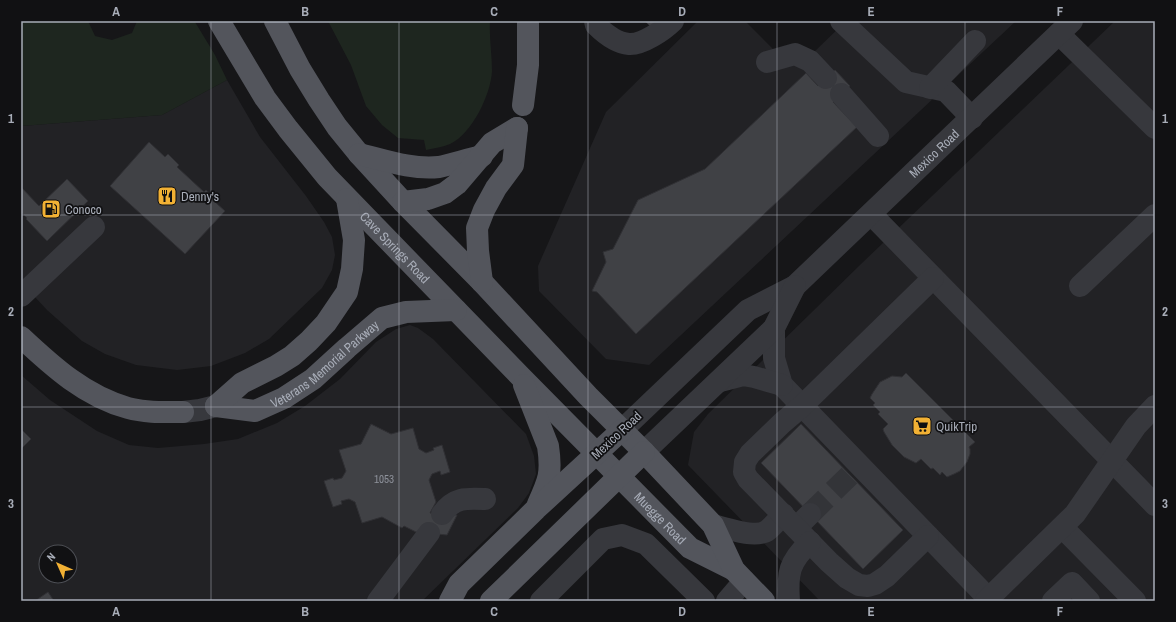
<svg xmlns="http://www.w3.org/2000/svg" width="1176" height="622" font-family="'Archivo Narrow',sans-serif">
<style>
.built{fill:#222225;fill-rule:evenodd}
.grass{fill:#1e261f}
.building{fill:#404145;stroke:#303034}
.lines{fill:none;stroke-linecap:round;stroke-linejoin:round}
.minor-tunnel{stroke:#333438;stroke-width:22;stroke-dasharray:22 11;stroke-linecap:butt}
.minor{stroke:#37383d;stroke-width:22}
.major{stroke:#53555c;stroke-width:22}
.grid{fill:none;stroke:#a8adb8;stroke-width:1;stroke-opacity:0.55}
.labels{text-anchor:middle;stroke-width:3.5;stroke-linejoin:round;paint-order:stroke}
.number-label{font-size:11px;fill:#8e929b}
.street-label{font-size:13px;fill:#a8adb8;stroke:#111113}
.poi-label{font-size:13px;fill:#a8adb8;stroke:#111113;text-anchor:start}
.neatline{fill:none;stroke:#a8adb8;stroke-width:1.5}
.grid-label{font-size:13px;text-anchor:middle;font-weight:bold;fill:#a8adb8}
</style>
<rect width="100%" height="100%" fill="#161618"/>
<path class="built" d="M698,21H745L775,51L812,54L846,21H1016L649,365L606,359L539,291L538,266L606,112Z
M1115,21H1155V601H820L688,465L694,432L708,414L860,265Z
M227,80L260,137L306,196L324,222L332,237L335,255L332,270L322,288L269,339L245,353L211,366L177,370L136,365L105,354L82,341L47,310L21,282V126L162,115Z
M410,325L418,328L433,339L526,434L534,456L536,474L529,493L518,508L422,601H21V375L50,400L97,431L129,445L158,448L204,444L238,439L277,423L305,406L340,379L376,342L396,329ZM46,552H70V576H46Z"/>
<path class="grass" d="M21,21H88L95,36L112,40L132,33L137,21L195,22L215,55L227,80L162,115L21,126Z
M328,21H490C489,38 492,54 492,71C491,94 472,134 450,144C443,147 434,148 426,150L424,140L398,138L382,125L366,106L351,65Z"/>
<path class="building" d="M645,21H659L652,28Z
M835,70L850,86L833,102L857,127L636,334L597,292L592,291L606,262L603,252L613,249L638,200L705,169L806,73L818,86Z
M149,142L165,157L168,154L179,165L177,167L204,192L206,190L217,200L215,202L225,211L185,254L110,186Z
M67,179L88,201L47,241L26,219L27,218L21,212V187L39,206Z
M906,373L975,442L969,447L970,449V454L967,462L960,471L954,474L947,477L942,472L940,475L933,468L931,469L921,459L916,463L904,457L892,445L884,432L883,429L888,424L878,414L880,412L873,405L875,403L870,398L872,394L880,382L892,376L902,377Z
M371,424L391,434L413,428L419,449L426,453L434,450L433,448L442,445L450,472L441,475L440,471L432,474L429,480L436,502L430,513L457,515L447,535L416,532L404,526L402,528L382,517L362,523L355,502L349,499L341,501L342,504L333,507L324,481L333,478L334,480L342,478L346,471L339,450L361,444Z
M801,424L903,530L863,569L761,463Z
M21,429L31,439L21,449Z
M48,592L54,601H35Z"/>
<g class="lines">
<path class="minor-tunnel" d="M810,514L850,475"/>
<g class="minor">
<path d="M595,21L596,25C604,33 617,43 629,44C642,45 664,30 673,21"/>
<path d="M841,21L906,82L946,91L972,118"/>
<path d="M1059,34L1155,128"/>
<path d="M767,62L795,54L810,61L826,78"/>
<path d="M930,88L975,41"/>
<path d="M841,94L878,136"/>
<path d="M871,214L1155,505"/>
<path d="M1080,286L1155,215"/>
<path d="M21,296L94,227"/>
<path d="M774,328V358L782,385L989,599"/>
<path d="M720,381L743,375L754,377L782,385"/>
<path d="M183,412L200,410L216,406"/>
<path id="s1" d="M622,430L748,310L795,286L1072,21"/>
<path d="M644,452L769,333L774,328L795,286"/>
<path d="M442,514C454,497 467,498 485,499"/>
<path d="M713,525C725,528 757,539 768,530C773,526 778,520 783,514"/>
<path d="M1062,527L1135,601"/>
<path d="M796,528L810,514"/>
<path d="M928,536L887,576L875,584L868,586L859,585L847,578L829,562L748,479L744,472L745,462L750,454L782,423L802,406L933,278"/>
<path d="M378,601L429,533"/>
<path d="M541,601L603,539L622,535L646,544L704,601"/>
<path d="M727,601L744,581"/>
<path d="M789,601C787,573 789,562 810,542"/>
<path d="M986,601L1075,514L1136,426L1155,406"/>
<path d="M1053,601L1072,583L1089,601"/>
</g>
<g class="major">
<path id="s2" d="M219,21L265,98L288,129L327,177L521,377L690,548L734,570"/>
<path d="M275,21L300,69L319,100L337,127L359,154L403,202L482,282L588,396L644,452L713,525L734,570L764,601"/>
<path d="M523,105L528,65V21"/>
<path d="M359,154C384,160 412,170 439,167C453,164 468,159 482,156"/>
<path d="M403,202L428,199L445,193L457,184L492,143L517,128"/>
<path d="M482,282L478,251L477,228L484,210L496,188L513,165L517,128"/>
<path d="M21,337C53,367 85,396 128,408C146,413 165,412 183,412"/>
<path d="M524,385L548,446C552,473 549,480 538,504"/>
<path id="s3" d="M216,406L255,411L284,398L313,379L347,348L382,318L406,312L456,310"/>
<path d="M216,406L242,383L276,366L292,356L309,341L326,323L347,292L352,269L354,240L347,199"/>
<path d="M450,601L459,584L536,509L622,430"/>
<path d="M491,601L644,452"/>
</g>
</g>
<path class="grid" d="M211,21V601M399,21V601M588,21V601M777,21V601M965,21V601M21,215H1155M21,407H1155"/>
<defs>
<symbol id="restaurant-square" viewBox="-11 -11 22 22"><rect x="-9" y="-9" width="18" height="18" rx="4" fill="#f2b134" stroke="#111113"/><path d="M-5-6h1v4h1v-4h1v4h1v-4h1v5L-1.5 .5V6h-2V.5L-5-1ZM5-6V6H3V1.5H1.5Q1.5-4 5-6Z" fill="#111"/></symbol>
<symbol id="fuel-square" viewBox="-11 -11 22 22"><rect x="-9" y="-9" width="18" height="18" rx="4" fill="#f2b134" stroke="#111113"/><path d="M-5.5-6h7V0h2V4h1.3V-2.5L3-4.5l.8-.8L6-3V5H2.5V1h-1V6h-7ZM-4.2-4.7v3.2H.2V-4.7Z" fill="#111"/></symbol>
<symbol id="supermarket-square" viewBox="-11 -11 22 22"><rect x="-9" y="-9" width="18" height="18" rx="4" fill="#f2b134" stroke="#111113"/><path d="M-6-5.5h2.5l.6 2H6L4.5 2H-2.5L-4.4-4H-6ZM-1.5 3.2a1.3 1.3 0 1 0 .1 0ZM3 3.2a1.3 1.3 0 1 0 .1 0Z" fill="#111"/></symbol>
</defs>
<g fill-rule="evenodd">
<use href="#restaurant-square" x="156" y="185" width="22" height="22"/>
<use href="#fuel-square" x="40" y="198" width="22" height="22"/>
<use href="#supermarket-square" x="911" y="415" width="22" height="22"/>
</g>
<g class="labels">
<g class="number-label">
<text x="384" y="483">1053</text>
</g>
<g class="street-label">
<text dy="5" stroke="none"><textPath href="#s1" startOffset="419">Mexico Road</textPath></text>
<text dy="5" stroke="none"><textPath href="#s2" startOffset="288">Cave Springs Road</textPath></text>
<text dy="5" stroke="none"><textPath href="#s3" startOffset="124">Veterans Memorial Parkway</textPath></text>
<text transform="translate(616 435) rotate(-43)" y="5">Mexico Road</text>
<text dy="5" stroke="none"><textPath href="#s2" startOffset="667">Muegge Road</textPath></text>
</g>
<g class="poi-label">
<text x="181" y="201">Denny's</text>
<text x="65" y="214">Conoco</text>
<text x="936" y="431">QuikTrip</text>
</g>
</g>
<rect width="1176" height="622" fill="none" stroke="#111113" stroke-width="44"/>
<g transform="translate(58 564) rotate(315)"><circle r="19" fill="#111113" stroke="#4d4f55"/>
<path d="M0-3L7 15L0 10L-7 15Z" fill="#f2b134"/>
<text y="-6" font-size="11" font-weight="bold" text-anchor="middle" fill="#a8adb8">N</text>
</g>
<rect x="22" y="22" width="1132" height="578" class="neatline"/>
<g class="grid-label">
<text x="116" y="16">A</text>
<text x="305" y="16">B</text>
<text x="494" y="16">C</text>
<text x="682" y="16">D</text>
<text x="871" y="16">E</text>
<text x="1060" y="16">F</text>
<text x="11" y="123">1</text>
<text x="1165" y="123">1</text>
<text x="11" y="316">2</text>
<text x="1165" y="316">2</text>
<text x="11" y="508">3</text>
<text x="1165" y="508">3</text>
<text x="116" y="616">A</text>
<text x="305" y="616">B</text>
<text x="494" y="616">C</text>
<text x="682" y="616">D</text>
<text x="871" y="616">E</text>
<text x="1060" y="616">F</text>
</g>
</svg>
